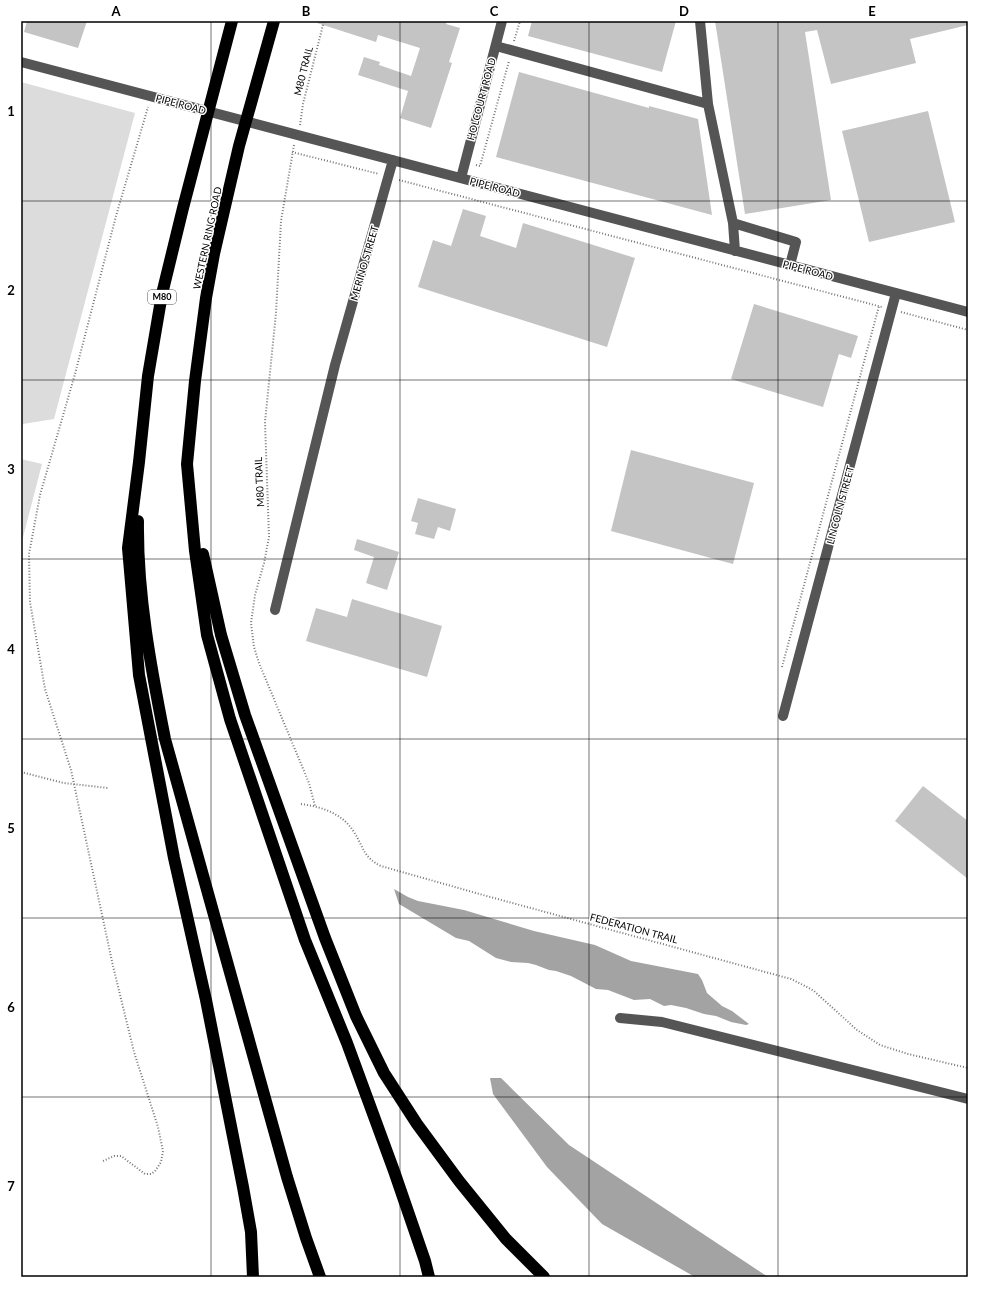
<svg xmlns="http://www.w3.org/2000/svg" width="989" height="1298" font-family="Lato,sans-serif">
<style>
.green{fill:#dcdcdc}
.water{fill:#a3a3a3}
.building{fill:#c4c4c4}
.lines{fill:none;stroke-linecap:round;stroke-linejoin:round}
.path{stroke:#777;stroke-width:2;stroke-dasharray:1 2;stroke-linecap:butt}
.minor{stroke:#555;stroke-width:10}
.highway{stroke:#000;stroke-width:12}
.grid{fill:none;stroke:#000;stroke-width:1;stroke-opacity:0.55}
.labels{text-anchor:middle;stroke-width:3;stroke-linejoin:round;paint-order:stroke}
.shield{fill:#fff;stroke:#4c4c4c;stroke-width:1}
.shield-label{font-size:9px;font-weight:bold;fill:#000}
.street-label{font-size:10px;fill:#000;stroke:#fff}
.neatline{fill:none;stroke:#000;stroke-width:1.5}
.grid-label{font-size:13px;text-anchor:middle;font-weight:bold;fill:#000}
</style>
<rect width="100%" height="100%" fill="#fff"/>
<path class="green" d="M21,82L135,113L54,419L23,424L21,431Z
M21,459L42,464L21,545Z"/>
<path class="water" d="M394,889L408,897L418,901L464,910L534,931L595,945L631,961L698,974L702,980L707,993L722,1006L732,1011L749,1024L746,1025L731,1022L716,1016L704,1014L686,1008L671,1005L664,1006L650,999L634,1000L608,990L596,989L571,976L556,971L549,970L536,965L528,963L511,962L496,958L469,941L456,938L399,904Z
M490,1078H501L569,1145L768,1277H695L602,1224L547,1167L493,1094Z"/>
<path class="building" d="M27,21H87L78,48L24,32Z
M318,21H447L446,24L460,28L449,62L452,63L431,128L400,118L408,91L358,75L364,57L380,62L379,65L411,76L420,48L378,35L376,42L317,23Z
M532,21H676L662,72L528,36Z
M715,21H968V25L910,39L916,63L831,84L817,30L805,32L831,200L745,214Z
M519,72L649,108V106L698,119L712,215L496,157Z
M928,111L955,222L869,242L842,131Z
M463,209L486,216L480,236L516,248L523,223L635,258L607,347L418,287L433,240L451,246Z
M754,304L858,336L851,358L839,354L823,407L731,379Z
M631,450L754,483L733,564L611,531Z
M418,498L456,509L450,531L438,527L434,539L415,534L418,523L411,521Z
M357,539L399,552L387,590L366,583L374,557L354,550Z
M352,599L442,626L427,677L306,641L316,608L347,617Z
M923,786L968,821V879L895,821Z"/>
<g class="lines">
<path class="path" d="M514,41L520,21
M300,125L303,104L324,21
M294,145L281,221L276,313L265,422L269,537L264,563L255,595L251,623L254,647L259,663L309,783L315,806
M292,152L379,174
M476,165L480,166L509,61
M399,180L882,307
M901,312L968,330
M782,667L879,306
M21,772L64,783L108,788
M301,804C322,807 342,813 354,832C364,848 363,857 381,866L483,895L791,979L807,987L814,991L857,1030L880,1045L908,1054L968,1068
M103,1161L114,1156H121L145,1174H151L155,1171L161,1162L163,1151L158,1127L134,1052L113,966L71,770L45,689L30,602L29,554L40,495L75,374L116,216L148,107"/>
<path class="minor" d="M700,21L708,104L733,223L796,242L790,265
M496,46L708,104
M21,62L968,312
M461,178L502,21
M733,223L735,251
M275,610L335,365L393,160
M783,716L896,293
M620,1018L662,1022L968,1099"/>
<path class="highway" d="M232,21L183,208L162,294L148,376L139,462L128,548L139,675L174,858L206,1000L243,1187L251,1232L253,1277
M274,21L239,146L214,254L206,298L195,381L187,464L195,551L207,635L230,719L305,940L347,1043L394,1171L425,1261L429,1277
M138,521C137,594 151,668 165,739L287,1177L306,1238L320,1277
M203,554L221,635L245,715L325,938L356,1016L384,1073L417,1124L459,1181L506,1239L544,1277"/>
</g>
<path class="grid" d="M211,21V1277M400,21V1277M589,21V1277M778,21V1277M21,201H968M21,380H968M21,559H968M21,739H968M21,918H968M21,1097H968"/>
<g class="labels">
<rect class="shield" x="148" y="290" width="28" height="14" rx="3"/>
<g class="shield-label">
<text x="162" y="300">M80</text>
</g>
<g class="street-label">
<text transform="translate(303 71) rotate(-76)" y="4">M80 TRAIL</text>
<text transform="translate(481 99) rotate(-75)" y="4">HOLCOURT ROAD</text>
<text transform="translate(181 104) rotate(15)" y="4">PIPE ROAD</text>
<text transform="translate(495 187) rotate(15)" y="4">PIPE ROAD</text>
<text transform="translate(207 238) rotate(-78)" y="4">WESTERN RING ROAD</text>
<text transform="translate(364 263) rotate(-74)" y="4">MERINO STREET</text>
<text transform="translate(808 270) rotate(15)" y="4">PIPE ROAD</text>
<text transform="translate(259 482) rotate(-93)" y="4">M80 TRAIL</text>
<text transform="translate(840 505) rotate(-75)" y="4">LINCOLN STREET</text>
<text transform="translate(634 928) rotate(15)" y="4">FEDERATION TRAIL</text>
</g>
</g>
<rect width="989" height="1298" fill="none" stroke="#ffffff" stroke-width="44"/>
<rect x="22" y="22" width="945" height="1254" class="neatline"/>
<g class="grid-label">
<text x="116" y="16">A</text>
<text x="306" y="16">B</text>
<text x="494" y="16">C</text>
<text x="684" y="16">D</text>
<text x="872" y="16">E</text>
<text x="11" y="116">1</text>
<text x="11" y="295">2</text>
<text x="11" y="474">3</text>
<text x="11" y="654">4</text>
<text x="11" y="833">5</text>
<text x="11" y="1012">6</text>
<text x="11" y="1191">7</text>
</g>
</svg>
